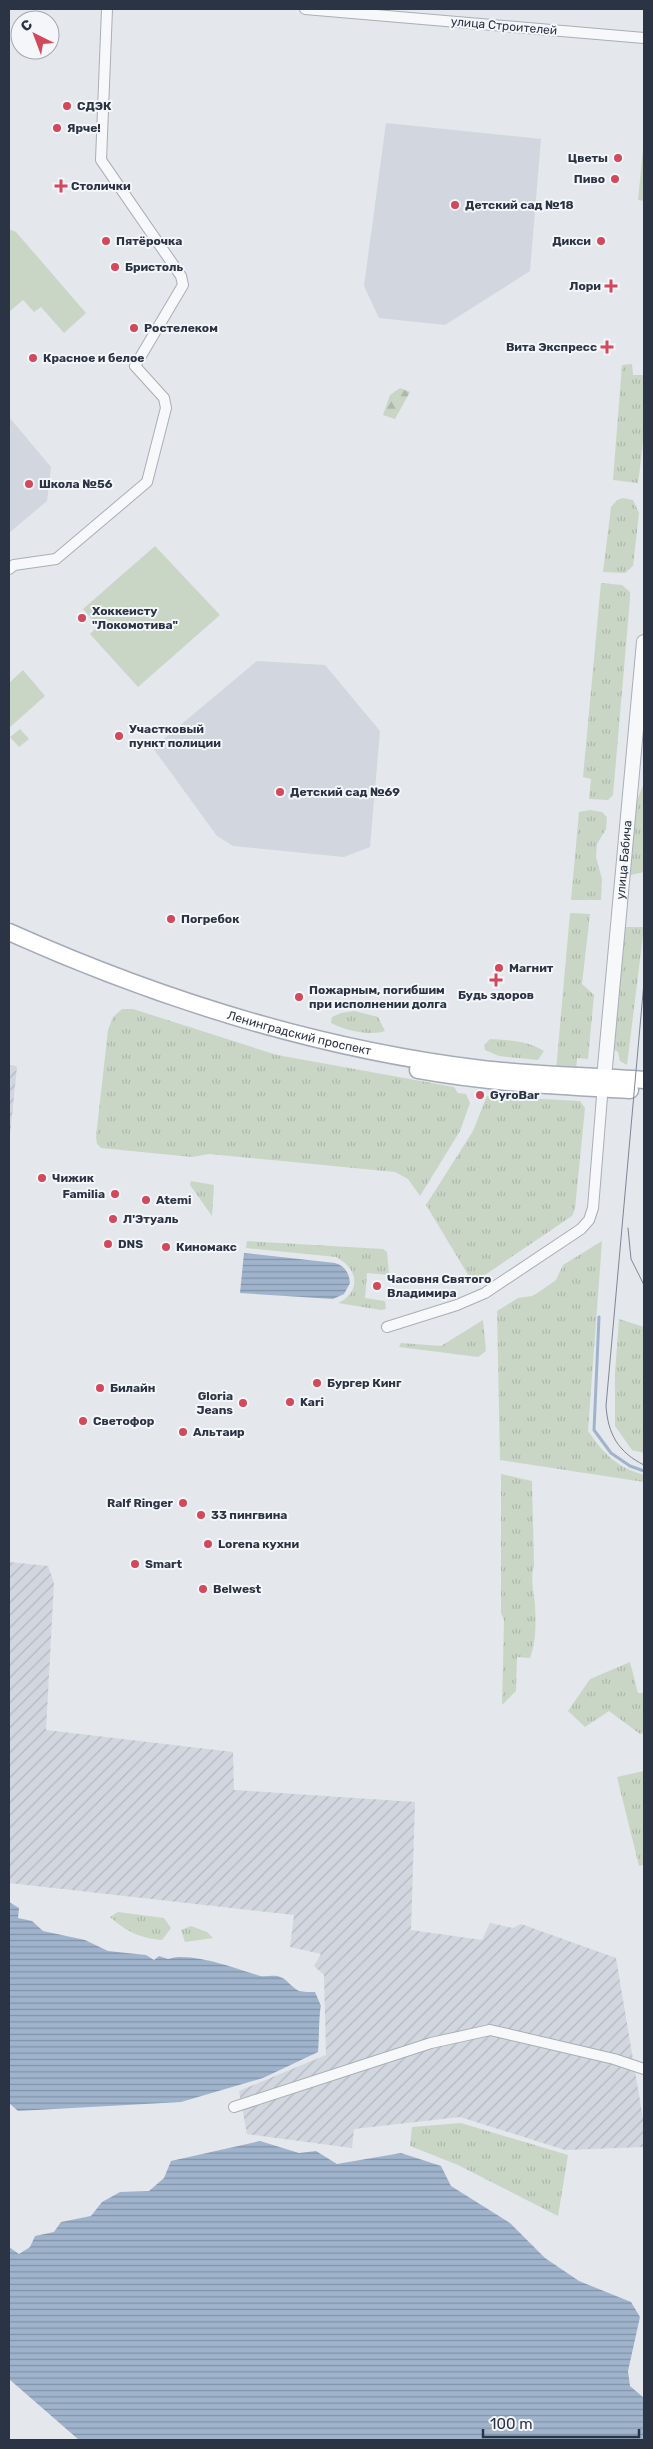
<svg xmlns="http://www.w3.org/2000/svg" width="653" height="2449" font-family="Rubik,sans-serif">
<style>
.built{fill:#d2d6de}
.industrial{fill:url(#industrial-furrows)}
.grass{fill:url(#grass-tufts)}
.forest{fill:url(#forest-firs)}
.park{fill:#c9d6c5}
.water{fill:url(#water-rules)}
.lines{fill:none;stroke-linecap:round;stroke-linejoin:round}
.stream{stroke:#9fb4cc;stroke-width:3}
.minor-casing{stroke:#a9aeb7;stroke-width:12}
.tertiary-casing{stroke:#a9aeb7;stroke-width:16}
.primary-casing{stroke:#a3abb8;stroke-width:19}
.minor{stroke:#f7f8fa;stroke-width:10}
.tertiary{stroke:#f7f8fa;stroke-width:14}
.primary{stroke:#fff;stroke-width:16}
.tram{stroke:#7d8696;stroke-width:1}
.poi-dot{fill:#d1495b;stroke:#f4f6f9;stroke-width:2}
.labels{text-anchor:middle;stroke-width:4;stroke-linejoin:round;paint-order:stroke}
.street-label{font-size:12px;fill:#2b3445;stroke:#f4f6f9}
.poi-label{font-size:12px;font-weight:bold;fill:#2b3445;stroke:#f4f6f9;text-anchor:start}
</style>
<defs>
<pattern id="industrial-furrows" width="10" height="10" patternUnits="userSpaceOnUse" patternTransform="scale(1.25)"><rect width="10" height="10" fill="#d2d6de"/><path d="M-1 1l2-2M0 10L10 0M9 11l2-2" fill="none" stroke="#b4b8c0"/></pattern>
<pattern id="grass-tufts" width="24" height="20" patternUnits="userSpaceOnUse" patternTransform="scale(1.25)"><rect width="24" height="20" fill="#c9d6c5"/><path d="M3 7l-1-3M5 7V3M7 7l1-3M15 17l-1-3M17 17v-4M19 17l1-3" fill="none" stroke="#adb8ab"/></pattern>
<pattern id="forest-firs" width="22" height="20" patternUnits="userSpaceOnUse" patternTransform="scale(1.25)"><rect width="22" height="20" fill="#c9d6c5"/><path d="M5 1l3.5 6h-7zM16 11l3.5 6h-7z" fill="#adb8ab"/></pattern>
<pattern id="water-rules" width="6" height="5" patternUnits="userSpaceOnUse" patternTransform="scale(1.25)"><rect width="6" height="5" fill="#9fb4cc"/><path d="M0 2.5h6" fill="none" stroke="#8293a7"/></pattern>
</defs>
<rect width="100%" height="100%" fill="#e4e7ec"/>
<path class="built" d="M386,123L541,139L530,271L445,325L379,318L364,286Z
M9,417L51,467L47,501L9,533Z
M257,661L325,665L380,731L370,847L344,857L233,846L217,836L153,748Z"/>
<path class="industrial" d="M9,1065L17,1066L9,1146Z
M9,1562L48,1566L54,1583L46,1730L233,1752L234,1790L415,1802L411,1930L482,1940L490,1923L513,1928L521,1924L616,1958L644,2125V2147L565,2150L460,2117L354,2129L352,2148L247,2134L239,2091L326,2055L324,1975L314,1966L321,1954L290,1947L294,1915L9,1883Z"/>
<path class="grass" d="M632,364L633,375H643C647,411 643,447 638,483L613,480L622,365Z
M623,498L633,500L639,513L633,566L625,573L603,572L611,507L617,500Z
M601,583L622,585L630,592V599L613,795L608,800L589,799L591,779L583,777Z
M644,783V872L631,875L630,871L635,805Z
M590,810L602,812L607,817L606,829L597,844L596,857L602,879L601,900H571L579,812Z
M570,913L590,914L582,984L594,995L588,1059L577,1058L576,1072L556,1071Z
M625,927H644L627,1065L620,1061L618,1052L613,1049Z
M122,1009H133L277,1055L454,1087L458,1093L466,1094L470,1103L460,1131L420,1196L408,1179L395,1172L209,1154L192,1157L101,1148L97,1144L96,1137L108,1030L113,1017Z
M354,1011L378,1017L385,1031C369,1036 347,1031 331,1023L332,1017L341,1013Z
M490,1039C508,1040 529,1041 544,1051L538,1060L499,1056L485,1050L484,1045Z
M487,1096L580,1101L585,1108L575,1209L572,1216L473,1283L426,1205L473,1131Z
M191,1181L214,1185L212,1216L190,1185Z
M247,1241L383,1249L387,1252L389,1275L367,1273L365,1298L385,1301L386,1309L381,1310L338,1303C362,1292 358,1268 336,1257L246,1248Z
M602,1241L588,1431C605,1455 615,1466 644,1475V1482L500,1460L497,1311L518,1298L533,1296L556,1280L563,1265Z
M619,1319L644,1327V1453L632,1450L615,1426V1373Z
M483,1320L486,1351L478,1357L399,1347L401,1343L441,1346Z
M501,1474L532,1481L534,1566C530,1580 534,1592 535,1606C536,1623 536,1642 530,1658L517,1657L516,1691L502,1705L504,1620L501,1613Z
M630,1662L638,1693H644V1733L640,1734L609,1711L585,1727L568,1711L590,1679Z
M644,1771V1865L639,1866L617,1777Z
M118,1912L164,1918L171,1928L162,1940C140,1938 127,1932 110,1917Z
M191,1926L207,1932L213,1938L185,1942L181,1930Z
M461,2123L568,2155L558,2216L458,2165L410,2146L412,2127Z"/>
<path class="forest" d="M400,388L410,392L395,419L383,415L390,395Z"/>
<path class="park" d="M644,140V201L638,200Z
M9,229L16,232L86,313L64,333L41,307L34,312L23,300L9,312Z
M155,546L220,615L138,687L90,634L98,626L83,609Z
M23,670L45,696L9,728V683Z
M20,729L29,739L19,747L10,737Z"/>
<path class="water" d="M244,1253L335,1263C345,1266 349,1273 350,1283L344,1294L333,1299L240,1293Z
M9,1902L19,1908L18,1918L32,1921L43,1931L85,1940L108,1951L146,1955L154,1960L159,1956L168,1959C189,1951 235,1968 257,1975C264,1978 273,1974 280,1977C287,1979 292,1988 299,1991C303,1992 310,1992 315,1992L321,2006C319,2010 319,2044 318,2052L263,2078L181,2102L18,2111L9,2103Z
M260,2141L299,2153L316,2151L337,2164L401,2153L441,2166L451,2186L510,2223L545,2258L579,2281L631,2302L640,2317L628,2371L630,2386L644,2398V2440H79L9,2379V2247L19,2254L30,2247L35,2236L54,2232L61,2222L91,2216L102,2202L120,2192L149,2191L164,2178L171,2161Z"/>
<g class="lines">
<path class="stream" d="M599,1317L594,1430L611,1453L630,1466L644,1471"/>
<defs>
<path id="minor" d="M305,9L644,38
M9,569L14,565L56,559L147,482L166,408L164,398L135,366L183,285L181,276L101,160L107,9
M387,1327L457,1305L485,1293L581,1229L589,1220L593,1208L603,1084
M234,2107L431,2043L490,2030L614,2059L644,2069"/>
<g id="tertiary">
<path id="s1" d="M604,1078L644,642"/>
</g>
<g id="primary">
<path id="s2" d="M9,932C161,1000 316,1049 482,1069C536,1075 590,1076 644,1080"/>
<path d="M418,1070C489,1083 559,1086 630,1090"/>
</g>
</defs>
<use href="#minor" class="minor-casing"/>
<use href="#tertiary" class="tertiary-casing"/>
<use href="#primary" class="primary-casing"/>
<use href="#minor" class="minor"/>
<use href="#tertiary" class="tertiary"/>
<use href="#primary" class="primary"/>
<path class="tram" d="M644,982L606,1406C608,1434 618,1452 644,1465
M628,1228L631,1259L644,1285"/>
</g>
<g class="poi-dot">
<circle cx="67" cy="106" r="5"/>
<circle cx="57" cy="128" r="5"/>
<circle cx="618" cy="158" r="5"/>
<circle cx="615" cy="179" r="5"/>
<path d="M58.5 178.5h5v5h5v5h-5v5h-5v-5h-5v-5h5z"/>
<circle cx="455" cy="205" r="5"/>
<circle cx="106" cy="241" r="5"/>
<circle cx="601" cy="241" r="5"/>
<circle cx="115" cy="267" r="5"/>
<path d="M608.5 278.5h5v5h5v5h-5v5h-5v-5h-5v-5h5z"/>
<circle cx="134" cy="328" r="5"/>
<path d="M604.5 339.5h5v5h5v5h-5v5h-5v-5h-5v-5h5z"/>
<circle cx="33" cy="358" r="5"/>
<circle cx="29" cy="484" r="5"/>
<circle cx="82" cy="618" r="5"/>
<circle cx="119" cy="736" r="5"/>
<circle cx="280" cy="792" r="5"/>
<circle cx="171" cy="919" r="5"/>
<circle cx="499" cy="968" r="5"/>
<path d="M493.5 972.5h5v5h5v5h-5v5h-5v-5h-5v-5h5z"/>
<circle cx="299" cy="997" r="5"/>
<circle cx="480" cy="1095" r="5"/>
<circle cx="42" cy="1178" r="5"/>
<circle cx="115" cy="1194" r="5"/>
<circle cx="146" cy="1200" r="5"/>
<circle cx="113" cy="1219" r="5"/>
<circle cx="108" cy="1244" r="5"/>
<circle cx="166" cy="1247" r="5"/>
<circle cx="377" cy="1286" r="5"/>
<circle cx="317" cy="1383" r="5"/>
<circle cx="100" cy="1388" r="5"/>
<circle cx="290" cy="1402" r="5"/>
<circle cx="243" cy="1403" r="5"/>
<circle cx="83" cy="1421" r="5"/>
<circle cx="183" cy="1432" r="5"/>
<circle cx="183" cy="1503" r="5"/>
<circle cx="201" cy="1515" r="5"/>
<circle cx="208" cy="1544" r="5"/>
<circle cx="135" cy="1564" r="5"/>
<circle cx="203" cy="1589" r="5"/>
</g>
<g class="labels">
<g class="street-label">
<text transform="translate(504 26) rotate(5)" y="4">улица Строителей</text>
<text dy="4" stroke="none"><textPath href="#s1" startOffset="219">улица Бабича</textPath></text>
<text dy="4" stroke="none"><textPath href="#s2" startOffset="308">Ленинградский проспект</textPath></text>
</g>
<g class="poi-label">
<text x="77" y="110">СДЭК</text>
<text x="67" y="132">Ярче!</text>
<text x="608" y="162" text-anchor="end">Цветы</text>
<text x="605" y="183" text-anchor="end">Пиво</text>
<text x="71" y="190">Столички</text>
<text x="465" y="209">Детский сад №18</text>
<text x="116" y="245">Пятёрочка</text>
<text x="591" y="245" text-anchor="end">Дикси</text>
<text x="125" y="271">Бристоль</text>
<text x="601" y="290" text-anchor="end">Лори</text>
<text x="144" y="332">Ростелеком</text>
<text x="597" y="351" text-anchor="end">Вита Экспресс</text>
<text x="43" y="362">Красное и белое</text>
<text x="39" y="488">Школа №56</text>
<text x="92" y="615">Хоккеисту<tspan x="92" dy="14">"Локомотива"</tspan></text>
<text x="129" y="733">Участковый<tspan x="129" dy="14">пункт полиции</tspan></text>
<text x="290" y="796">Детский сад №69</text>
<text x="181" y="923">Погребок</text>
<text x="509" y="972">Магнит</text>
<text x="309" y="994">Пожарным, погибшим<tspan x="309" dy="14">при исполнении долга</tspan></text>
<text x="496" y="999" text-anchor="middle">Будь здоров</text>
<text x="490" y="1099">GyroBar</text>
<text x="52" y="1182">Чижик</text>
<text x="105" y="1198" text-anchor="end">Familia</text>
<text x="156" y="1204">Atemi</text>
<text x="123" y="1223">Л'Этуаль</text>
<text x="118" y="1248">DNS</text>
<text x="176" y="1251">Киномакс</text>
<text x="387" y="1283">Часовня Святого<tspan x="387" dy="14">Владимира</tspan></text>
<text x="327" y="1387">Бургер Кинг</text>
<text x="110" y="1392">Билайн</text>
<text x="233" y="1400" text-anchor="end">Gloria<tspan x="233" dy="14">Jeans</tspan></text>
<text x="300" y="1406">Kari</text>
<text x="93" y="1425">Светофор</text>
<text x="193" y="1436">Альтаир</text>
<text x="173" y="1507" text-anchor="end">Ralf Ringer</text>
<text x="211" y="1519">33 пингвина</text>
<text x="218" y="1548">Lorena кухни</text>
<text x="145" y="1568">Smart</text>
<text x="213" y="1593">Belwest</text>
</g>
</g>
<rect width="653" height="2449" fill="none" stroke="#2b3445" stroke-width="20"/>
<g transform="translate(35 35) rotate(318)"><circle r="24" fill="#f4f6f9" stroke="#a4a8b1"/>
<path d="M0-4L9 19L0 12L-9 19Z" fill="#d1495b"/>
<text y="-8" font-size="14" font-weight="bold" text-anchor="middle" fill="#2b3445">С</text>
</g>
<path d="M483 2429v8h156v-8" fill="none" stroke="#2b3445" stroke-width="2.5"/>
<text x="490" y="2429" font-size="15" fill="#2b3445" stroke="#f4f6f9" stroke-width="4" paint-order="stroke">100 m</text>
</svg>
